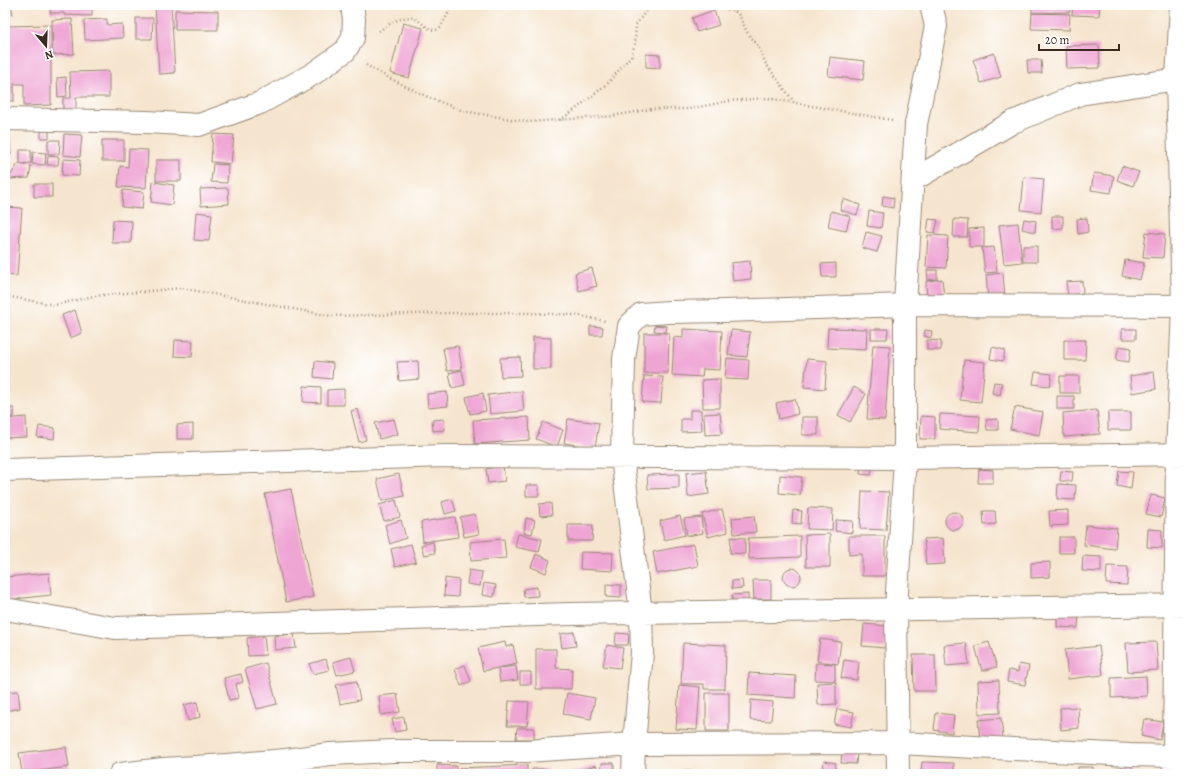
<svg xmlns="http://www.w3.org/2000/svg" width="1193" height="779" font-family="Alegreya,serif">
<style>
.building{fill:#efa5d4}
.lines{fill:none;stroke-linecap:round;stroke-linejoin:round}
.minor-casing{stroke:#988876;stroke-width:24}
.path{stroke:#988876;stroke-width:2.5;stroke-dasharray:1 3;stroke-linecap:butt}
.minor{stroke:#fff;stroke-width:22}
</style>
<rect width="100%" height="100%" fill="#fff"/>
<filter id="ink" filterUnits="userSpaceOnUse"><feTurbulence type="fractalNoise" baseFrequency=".025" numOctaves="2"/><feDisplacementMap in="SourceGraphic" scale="8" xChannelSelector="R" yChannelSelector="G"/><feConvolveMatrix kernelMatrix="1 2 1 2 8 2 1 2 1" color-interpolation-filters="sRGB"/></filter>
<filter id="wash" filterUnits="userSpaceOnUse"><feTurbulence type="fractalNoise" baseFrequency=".012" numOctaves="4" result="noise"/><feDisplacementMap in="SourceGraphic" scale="16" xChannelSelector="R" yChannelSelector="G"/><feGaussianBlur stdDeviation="0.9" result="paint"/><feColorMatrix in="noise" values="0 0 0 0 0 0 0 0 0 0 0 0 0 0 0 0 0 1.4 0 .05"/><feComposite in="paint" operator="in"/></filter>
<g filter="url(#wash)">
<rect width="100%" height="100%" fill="#f6e5ce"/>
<g id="blocks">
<path class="building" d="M5,5H11L13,14L5,16Z
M51,5H92V16L64,15V13H50Z
M155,5H171L175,73L159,74Z
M1032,5H1070V12L1032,13Z
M1073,5H1100L1099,16L1072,15Z
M175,10L218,11V30H175Z
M714,10L719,25L697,32L692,18Z
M1032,13L1070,14L1069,30L1031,29Z
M136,18H153L152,39H136Z
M72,19L74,54L53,55L52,20Z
M107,19V25L122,24L123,38L85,40L84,20Z
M403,23L423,28L409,78L390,73Z
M51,25V105L24,106V84H14V101H5V26Z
M1099,45L1100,68L1067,69L1066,46Z
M994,53L1001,77L981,83L973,60Z
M646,54L660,55V68L646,67Z
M830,57L865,61L863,80L828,76Z
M1027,60H1041L1042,73H1028Z
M109,71V97H76V111H63V98H71L70,72Z
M66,77L67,96L58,97L57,78Z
M41,131H49V138H41Z
M9,132L11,154L5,155V133Z
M64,134L82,135L80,157L63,155Z
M213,134L234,135L231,164L211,162Z
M48,140H60L59,154H48Z
M102,140H124V161H102Z
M129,149L148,150L146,188L118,187L120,166L128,167Z
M20,150H31V163L20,164Z
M33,152L46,153L45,165L32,164Z
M48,156L59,157L58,165H47Z
M63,159L80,160L79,176L62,175Z
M156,160H181V181H156Z
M18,164L31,166L29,178L8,179Z
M213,164L228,165L227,183L211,182Z
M1122,166L1139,172L1133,186L1117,180Z
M1094,173L1114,176L1111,193L1091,190Z
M1024,177L1044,179L1041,212L1021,210Z
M153,182L174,185L172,205L151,202Z
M34,184H52V197H34Z
M228,188L229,204L201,206L200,189Z
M123,190L144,192L142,209L122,207Z
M883,196L894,198L893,208L882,206Z
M843,199L860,205L857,215L840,210Z
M5,207L22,208L17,276L5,275Z
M831,211L850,216L846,231L828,227Z
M869,211L883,213L881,228L867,226Z
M196,212L212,214L209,241L194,240Z
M1052,216H1063V228L1052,229Z
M1087,218L1088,232L1078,234L1077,219Z
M929,219L938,220L935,233L927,232Z
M954,219L968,220L967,237H953Z
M1024,219L1036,221L1035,232L1022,229Z
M113,220L132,221L131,243H112Z
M1018,223L1022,262L1004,264L999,225Z
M984,228V247H969V229Z
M866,232L882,236L877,252L862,248Z
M1146,232L1165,234L1163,258L1143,257Z
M928,235L948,236L946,268L926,267Z
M1023,246H1037V262H1023Z
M994,247L997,272L985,273L982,248Z
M1125,260L1144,263L1140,280L1122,276Z
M750,261L751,279L733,281L731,263Z
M836,263V277H822L821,264Z
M592,268L597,286L579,291L575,273Z
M927,270H937V279L928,280Z
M1003,273L1005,298L988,299L986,275Z
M942,279L944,296L927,298L926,281Z
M1082,281L1083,293L1068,295L1066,282Z
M75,310L82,333L70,338L62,315Z
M655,325L667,326L666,332L654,331Z
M590,326L603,327L602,335H590Z
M828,328L867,329L866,350L827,348Z
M683,329L722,331L720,370L703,369L702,377L672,375L674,337L683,338Z
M871,329H888L887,339H871Z
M1122,329H1136V339H1122Z
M731,330L750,332L747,357L728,355Z
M925,330L932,331L931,338L924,336Z
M644,333H669L668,373H644Z
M533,337L551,338V369H533Z
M175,340L193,341L192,357L174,356Z
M927,340L941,341V350H927Z
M1064,340H1086L1085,360H1064Z
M873,345L890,346L885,420L867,419Z
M458,346L462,369L447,371L443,348Z
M1119,346L1131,348L1129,362L1116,360Z
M992,347L1005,350L1003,361L990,359Z
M520,357L521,376L501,377L500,358Z
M727,358L749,360L748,380L725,379Z
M807,359L827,361L825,389L804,387Z
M964,360L985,362L981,402L960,400Z
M315,361L333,363L332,379L314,377Z
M418,361L419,379L399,381L397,362Z
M462,370L465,385L452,388L449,373Z
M1035,372L1052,374L1050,386L1033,384Z
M1154,372L1156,389L1132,393L1130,376Z
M644,376L663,377L661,403L642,402Z
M1060,376H1079V393H1060Z
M720,379V408H703L702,380Z
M994,382L1002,383L1000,395L992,393Z
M304,386L321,387V403L303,402Z
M854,387L866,394L850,422L838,415Z
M344,389V405H327V390Z
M522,391L524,411L490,414L488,395Z
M447,392L448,406L428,408L427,394Z
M483,393L486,411L470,414L466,397Z
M1057,396H1074V409H1057Z
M795,399L798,414L779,419L776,403Z
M1015,407L1043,412L1039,435L1010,429Z
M5,408H14V417H5Z
M358,409L366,440L359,442L351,411Z
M690,410H701L702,431L681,432V419H690Z
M1097,410L1100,434L1064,437L1063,413Z
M1108,412H1131V430H1108Z
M720,413L722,434L705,435L704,414Z
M940,414L980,416L979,432L939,429Z
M921,416L935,417V439H920Z
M26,417L27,437L5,438V419Z
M529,417L530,440L475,444L473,420Z
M802,417H818V435H802Z
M394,419L398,434L379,439L375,423Z
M444,419L445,430L433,431L432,420Z
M568,419L599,423L595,448L564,443Z
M998,419V430H987L986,420Z
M543,422L563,430L557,447L536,439Z
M193,424V439H177V425Z
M39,426L55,428L54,439L37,437Z
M503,466L505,481L488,483L486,469Z
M861,466H872L871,475L860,474Z
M979,469L993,470V483H978Z
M706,471L709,494L688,497L686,473Z
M1061,471L1073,472L1072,481H1060Z
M1119,471L1133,472L1131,489L1117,486Z
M399,474L404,496L382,501L377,479Z
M679,474V488L648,489L647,475Z
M780,475L802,477L800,495L779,493Z
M1058,484L1076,485L1075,500L1057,499Z
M526,485H539V496H526Z
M291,489L313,597L286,602L265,494Z
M862,491L889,492L886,530L860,529Z
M1151,495L1165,498L1161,517L1146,514Z
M452,499L456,511L445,514L442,502Z
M396,500L400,517L384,521L379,505Z
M551,503L552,515L540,516L539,504Z
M808,508L833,509L832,530L807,529Z
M722,509L728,532L708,537L702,514Z
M793,510L802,511L801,524L792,523Z
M1068,510V525L1050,526L1049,511Z
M983,511H995L996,524L984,525Z
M945 521a9 9 0 1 1 18 0a9 9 0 1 1-18 0Z
M475,514L479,534L464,537L460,517Z
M680,516L685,535L664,540L660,521Z
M754,516L756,532L734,534L732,518Z
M455,517L458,537L423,542L421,522Z
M701,517L703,533L687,536L684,519Z
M526,518L535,520L532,534L524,533Z
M401,520L406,538L390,544L385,525Z
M836,520L853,521L852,533L835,531Z
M568,525H593L592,541H568Z
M1086,525L1117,528L1115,549L1084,545Z
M1148,529L1162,530V548L1147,547Z
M518,534L542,539L539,552L515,547Z
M830,534V567H806L805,535Z
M800,536V557L749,559L748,538Z
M849,536H885V576H862V554L849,555Z
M731,537L745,538V554L730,553Z
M1059,537H1074V553H1059Z
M943,538L945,564L926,565L924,539Z
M504,539L506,558L471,561L470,542Z
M433,542L435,553L424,555L421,545Z
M411,544L416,562L395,567L391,549Z
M694,544L698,566L657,574L653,552Z
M581,552L613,553L612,571L580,569Z
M536,554L550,560L546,573L531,567Z
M1083,556L1101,557V572L1082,571Z
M1050,562V577L1031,578V563Z
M1107,566L1128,567L1127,585L1106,584Z
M783 577a9 9 0 1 1 18 0a9 9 0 1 1-18 0Z
M469,570L482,572L480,586L467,584Z
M49,573L51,595L6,600L5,577Z
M445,578L459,580L458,597L444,596Z
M742,580L743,588L732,589V581Z
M753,580H771V599H754Z
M484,583L496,585L494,597L482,595Z
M606,584L621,585V598L606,597Z
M537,587L538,596L524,597L523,589Z
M748,594V601L733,602L732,595Z
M1057,613H1079L1078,628L1057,627Z
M864,624L887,626L885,648L862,646Z
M574,632L576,646L562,648L560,634Z
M616,633L629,634L628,645H615Z
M294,634L296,648L275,650L274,636Z
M264,636L266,655L248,656L247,638Z
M820,639L841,642L838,664L817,661Z
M505,642L506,647L513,645L517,664L483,671L478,648Z
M989,642L997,667L982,671L975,646Z
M1156,642L1158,670L1128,672L1126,643Z
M683,643L726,645L725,689H704V684H681Z
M966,643L969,664L946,666L944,645Z
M607,645L623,648L620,668L603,666Z
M1099,646L1103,675L1068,679L1065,650Z
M536,649H556V668L572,669L571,689H536Z
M913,655H935L936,691H914Z
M351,657L355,671L337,675L333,662Z
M326,659L329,670L313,674L309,664Z
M844,660L859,662L857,680L841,678Z
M266,663L277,704L257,709L245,669Z
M816,663L835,664V681L815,680Z
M1019,664L1029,666L1025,685L1007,682L1009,670L1018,672Z
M465,665L471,681L461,686L455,669Z
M516,666L518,680L500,682L498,668Z
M520,672H531V684H520Z
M749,673L796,676L795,698L748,695Z
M241,674L243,682L236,684L239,698L229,700L224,678Z
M1146,676L1147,696L1111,698V678Z
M999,680L1000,713L979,714L978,681Z
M356,681L360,700L340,704L336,685Z
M836,682V704L818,705L817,683Z
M679,685L700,687L697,730L676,729Z
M18,691L20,708L5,711V692Z
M567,693L595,698L591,719L563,714Z
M706,693H729V731H706Z
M397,694L400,712L381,715L379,696Z
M751,700L773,702L771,721L750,720Z
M509,701L529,702L527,726H507Z
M197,702L200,717L188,721L184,705Z
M1078,707L1079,728L1061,730L1060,708Z
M837,709L854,712L851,727L834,724Z
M936,713L954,715L952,733L934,730Z
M404,717L406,730L395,732L392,719Z
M1001,718L1003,738L980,740L978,720Z
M1144,719L1163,722L1160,740L1141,736Z
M517,728H534V739H516Z
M66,747L69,767L22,773L19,753Z
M842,752L857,753L856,764L841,763Z
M824,761L836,763L835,774H822Z
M1121,761H1132V773L1122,774Z
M922,762L954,763V774H921Z
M602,763H614V774H601Z
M437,765L456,766L455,774H437Z
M527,765V774H459V768Z
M596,765L598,774H568Z
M1078,767H1093V774H1078Z
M532,769H547V774H532Z
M376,770V774H349V772Z
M688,770V774H671V772Z
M649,772H668V774H649Z"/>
</g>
</g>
<g filter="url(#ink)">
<use href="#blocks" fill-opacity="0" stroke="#988876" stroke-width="1"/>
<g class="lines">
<defs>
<path id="minor" d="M5,119L147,122L199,125L260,103L313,74L345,51L353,38L354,20L352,5
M913,180L1013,122L1080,94L1177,79
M5,470L445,456L905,458L1188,454
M5,609L115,628L570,614L1188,605
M120,774L163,769L227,765L286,760L330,754L393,751H526L634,744L898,743L1130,755L1174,756L1188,755
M633,774L634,744L642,653L641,613L622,457L624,359L629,326L641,314L669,312L725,311L905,305L1188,306
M898,774L896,609L905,458V305L916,124L936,26L931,5
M1175,774L1174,756L1177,454L1183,306L1177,79L1181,5"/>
</defs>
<use href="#minor" class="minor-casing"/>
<path class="path" d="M708,5L734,11L739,15L747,32L758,46L766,64L794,102
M379,31C388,25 401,15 413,18C423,21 430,35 440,28L453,5
M366,65L385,76L428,97L463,111L528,122L613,116L651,109H689L729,101L767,98L892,120
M560,120L576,109L608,83L631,56L635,44L636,25L648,8L649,5
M5,296L55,305L94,296L181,288L331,316L452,313H529L576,315L605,321"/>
<use href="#minor" class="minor"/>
</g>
</g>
<rect width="1193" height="779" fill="none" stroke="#fff" stroke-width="20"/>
<g transform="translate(46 46) rotate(161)" stroke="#ffffff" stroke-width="3" paint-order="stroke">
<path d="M0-3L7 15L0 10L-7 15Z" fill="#3b2a1e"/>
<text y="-6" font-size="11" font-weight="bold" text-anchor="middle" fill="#3b2a1e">N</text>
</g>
<path d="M1039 44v6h80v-6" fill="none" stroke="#3b2a1e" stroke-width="2"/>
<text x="1045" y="44" font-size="12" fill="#3b2a1e" stroke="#ffffff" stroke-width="3" paint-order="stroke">20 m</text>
</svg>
